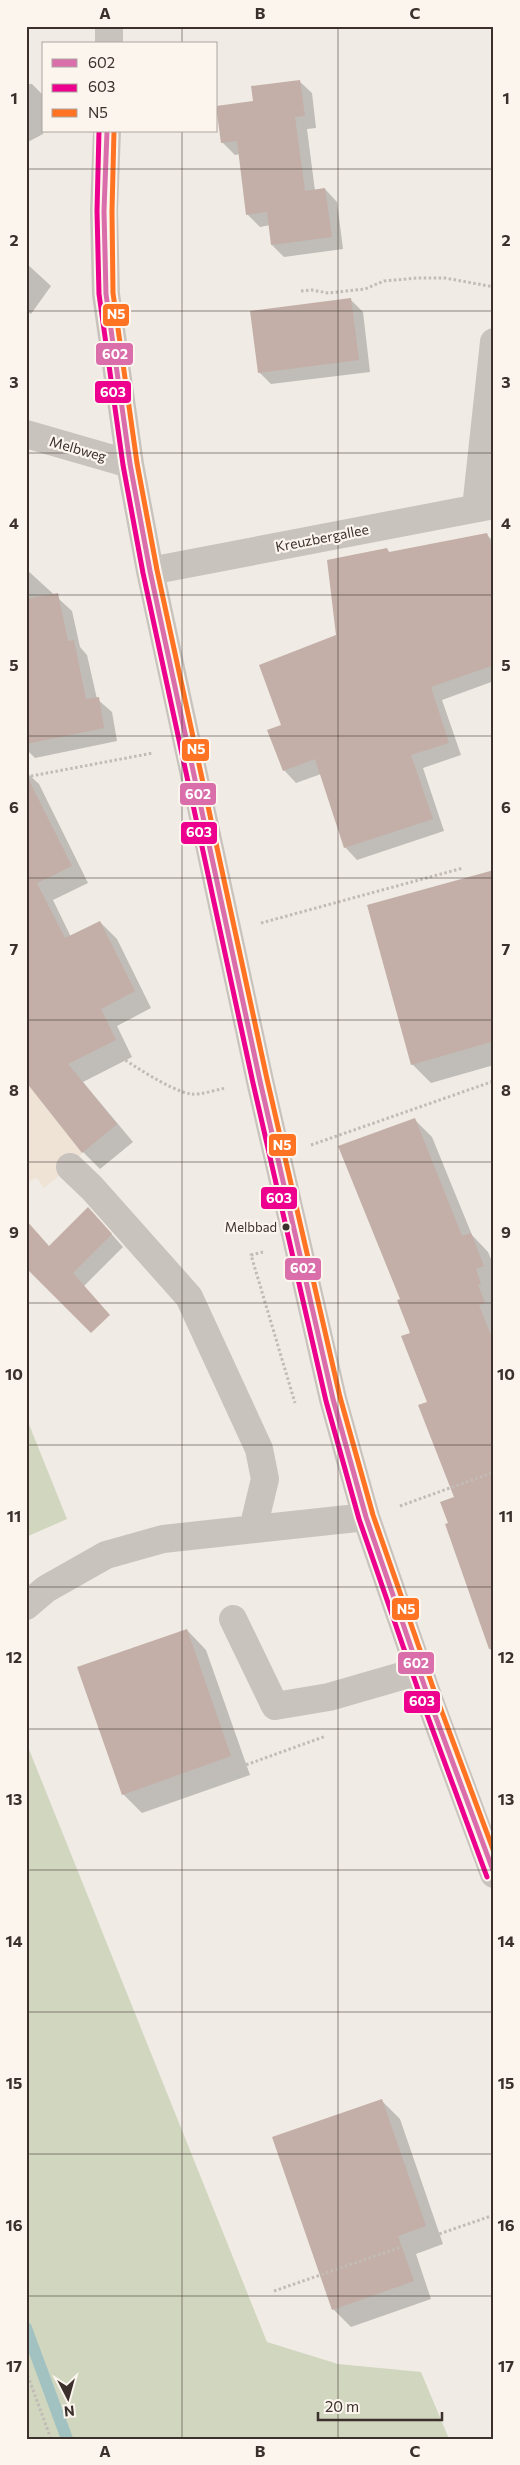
<svg xmlns="http://www.w3.org/2000/svg" width="520" height="2465" font-family="Commissioner,sans-serif">
<style>
.green{fill:#d1d6bf}
.plaza{fill:#eee3d5}
.shadow{fill:#0003}
.lines{fill:none;stroke-linecap:round;stroke-linejoin:round}
.stream{stroke:#a1c2c1;stroke-width:12}
.building{fill:#c3afa7}
.path{stroke:#c2bbb6;stroke-width:3;stroke-dasharray:2.5 2.5;stroke-linecap:butt}
.minor{stroke:#c9c3be;stroke-width:28}
.bus-1-casing{stroke:#fbf5ee;stroke-width:9}
.bus-2-casing{stroke:#fbf5ee;stroke-width:9}
.bus-3-casing{stroke:#fbf5ee;stroke-width:9}
.bus-1{stroke:#da6eab;stroke-width:5}
.bus-2{stroke:#ec008d;stroke-width:5}
.bus-3{stroke:#ff7322;stroke-width:5}
.grid{fill:none;stroke:#3b302b;stroke-width:1;stroke-opacity:0.55}
.bus-dot{fill:#3b302b;stroke:#fbf5ee;stroke-width:2}
.labels{text-anchor:middle;stroke-width:4.5;stroke-linejoin:round;paint-order:stroke}
.bus-label{font-size:13px;fill:#3b302b;stroke:#fbf5ee;text-anchor:end}
.street-label{font-size:14px;fill:#3b302b;stroke:#fbf5ee}
.line-badge{stroke:#fbf5ee;stroke-width:2}
.badge-label{font-size:14px;text-anchor:middle;font-weight:bold;fill:#fff}
.neatline{fill:none;stroke:#3b302b;stroke-width:2}
.grid-label{font-size:16px;text-anchor:middle;font-weight:bold;fill:#3b302b}
</style>
<rect width="100%" height="100%" fill="#f0ebe5"/>
<path class="green" d="M26,1417L67,1519L26,1537Z
M26,1742L267,2342L338,2364L421,2372L449,2439H26Z"/>
<path class="plaza" d="M26,1080L82,1153L70,1167L44,1188L37,1178L26,1182Z"/>
<path class="shadow" d="M299,81L312,93L316,128L307,129L315,191L325,189L337,202L343,249L284,257L272,245L270,225L260,227L248,215L240,154L235,155L222,142L255,103Z
M26,84H32L44,96L43,134L26,143Z
M26,263L51,286L31,314L26,311Z
M351,300L363,312L370,372L271,384L259,372Z
M486,534L494,542V681L442,700L461,755L423,768L444,831L357,860L345,847L321,774L296,783L284,770L283,725L387,550L390,553Z
M26,569L72,611L80,647L87,655L97,699L112,712L117,741L35,758L26,749Z
M26,772L39,784L88,883L53,900L71,937L100,922L117,939L151,1008L117,1026L132,1057L83,1082L133,1142L100,1169L83,1152L26,1078Z
M494,871V1065L431,1083L412,1064Z
M414,1119L432,1137L472,1235L488,1252L494,1266V1659L446,1525L449,1524L456,1497L401,1300Z
M100,1221L123,1247L65,1305L28,1268Z
M187,1630L206,1650L250,1775L142,1813L123,1794Z
M382,2101L400,2119L443,2244L416,2254L431,2299L351,2327L333,2309Z"/>
<g class="lines">
<path class="stream" d="M26,2328L67,2439"/>
</g>
<path class="building" d="M300,80L305,116L295,117L305,191L325,188L332,237L271,245L267,212L246,215L237,141L221,143L216,106L253,101L251,86Z
M351,298L359,360L258,373L250,311Z
M487,533L494,552V665L431,687L449,743L411,755L433,819L344,848L315,759L283,771L267,730L281,725L259,665L336,635L327,560L387,548L389,552Z
M58,593L68,641L74,640L86,699L99,697L104,728L26,744V599Z
M26,774L72,866L37,883L65,938L100,921L135,991L101,1009L116,1040L68,1064L117,1124L82,1153L26,1082Z
M494,870V1041L411,1065L367,905Z
M415,1118L462,1236L471,1233L484,1266L476,1269L481,1284L478,1285L485,1303L479,1305L494,1343V1648L489,1649L445,1524L448,1523L440,1502L454,1497L418,1405L427,1402L401,1336L410,1333L397,1300L400,1299L338,1146Z
M88,1207L112,1234L73,1273L110,1315L91,1333L26,1268V1220L49,1246Z
M187,1629L231,1756L122,1795L77,1667Z
M382,2099L426,2226L398,2236L414,2281L332,2310L272,2137Z"/>
<g class="lines">
<path class="path" d="M301,291L312,290L328,293L365,289L384,281L417,278H445L494,287
M26,777L153,753
M261,923L463,868
M105,1046C123,1059 170,1091 191,1094C201,1095 215,1090 226,1088
M311,1145L494,1081
M263,1252L251,1255L295,1403
M400,1506L494,1472
M175,1776L179,1789L326,1736
M274,2291L494,2215
M26,2371L51,2439"/>
<path class="minor" d="M109,44V26
M107,131L104,211L106,294L130,464L150,571L260,1081L333,1399L366,1517L429,1699L494,1874
M26,434L130,464
M476,508L494,342
M150,571L494,505
M70,1167L92,1188L189,1297L259,1449L265,1479L253,1529
M26,1606L46,1589L106,1555L163,1539L366,1517
M233,1619L275,1706L329,1697L419,1671"/>
<defs>
<path id="bus-1" d="M107,131L104,211L106,294L130,464L150,571L260,1081L333,1399L366,1517L429,1699L494,1873"/>
<path id="bus-2" d="M99,131L97,211L99,294L123,465L143,573L253,1083L326,1401L359,1519L422,1701L487,1877"/>
<path id="bus-3" d="M114,131L112,211L113,293L137,463L157,570L267,1079L340,1397L373,1515L436,1696L494,1852"/>
</defs>
<use href="#bus-1" class="bus-1-casing"/>
<use href="#bus-2" class="bus-2-casing"/>
<use href="#bus-3" class="bus-3-casing"/>
<use href="#bus-1" class="bus-1"/>
<use href="#bus-2" class="bus-2"/>
<use href="#bus-3" class="bus-3"/>
</g>
<path class="grid" d="M182,26V44M338,26V2439M182,131V2439M26,169H494M26,311H494M26,453H494M26,595H494M26,736H494M26,878H494M26,1020H494M26,1162H494M26,1303H494M26,1445H494M26,1587H494M26,1729H494M26,1870H494M26,2012H494M26,2154H494M26,2296H494"/>
<circle class="bus-dot" cx="286" cy="1227" r="4.5"/>
<g class="labels">
<g class="bus-label">
<text x="277" y="1232">Melbbad</text>
</g>
<g class="street-label">
<text transform="translate(78 449) rotate(16)" y="5">Melbweg</text>
<text transform="translate(322 538) rotate(-11)" y="5">Kreuzbergallee</text>
</g>
</g>
<g class="line-badge">
<rect x="102" y="303" width="28" height="24" rx="5" fill="#ff7322"/>
<rect x="95" y="342" width="39" height="24" rx="5" fill="#da6eab"/>
<rect x="94" y="380" width="38" height="24" rx="5" fill="#ec008d"/>
<rect x="181" y="738" width="29" height="24" rx="5" fill="#ff7322"/>
<rect x="179" y="782" width="38" height="24" rx="5" fill="#da6eab"/>
<rect x="180" y="821" width="38" height="24" rx="5" fill="#ec008d"/>
<rect x="268" y="1133" width="29" height="24" rx="5" fill="#ff7322"/>
<rect x="260" y="1186" width="38" height="24" rx="5" fill="#ec008d"/>
<rect x="284" y="1257" width="38" height="24" rx="5" fill="#da6eab"/>
<rect x="391" y="1597" width="29" height="24" rx="5" fill="#ff7322"/>
<rect x="397" y="1651" width="38" height="24" rx="5" fill="#da6eab"/>
<rect x="403" y="1690" width="38" height="24" rx="5" fill="#ec008d"/>
</g>
<g class="badge-label">
<text x="116" y="319">N5</text>
<text x="115" y="359">602</text>
<text x="113" y="397">603</text>
<text x="196" y="754">N5</text>
<text x="198" y="799">602</text>
<text x="199" y="837">603</text>
<text x="282" y="1150">N5</text>
<text x="279" y="1203">603</text>
<text x="303" y="1273">602</text>
<text x="406" y="1614">N5</text>
<text x="416" y="1668">602</text>
<text x="422" y="1706">603</text>
</g>
<rect width="520" height="2465" fill="none" stroke="#fbf5ee" stroke-width="55"/>
<rect x="42" y="42" width="175" height="90" fill="#fbf5ee" stroke="#aea6a0"/>
<rect x="52" y="59" width="25" height="8" fill="#da6eab" stroke="#aea6a0"/>
<text x="88" y="68" font-size="15" fill="#3b302b">602</text>
<rect x="52" y="84" width="25" height="8" fill="#ec008d" stroke="#aea6a0"/>
<text x="88" y="92" font-size="15" fill="#3b302b">603</text>
<rect x="52" y="109" width="25" height="8" fill="#ff7322" stroke="#aea6a0"/>
<text x="88" y="118" font-size="15" fill="#3b302b">N5</text>
<g transform="translate(68 2398) rotate(174)" stroke="#fbf5ee" stroke-width="4" paint-order="stroke">
<path d="M0-4L9 19L0 12L-9 19Z" fill="#3b302b"/>
<text y="-8" font-size="14" font-weight="bold" text-anchor="middle" fill="#3b302b">N</text>
</g>
<path d="M318 2412v8h124v-8" fill="none" stroke="#3b302b" stroke-width="2.5"/>
<text x="325" y="2412" font-size="15" fill="#3b302b" stroke="#fbf5ee" stroke-width="4" paint-order="stroke">20 m</text>
<rect x="28" y="28" width="464" height="2410" class="neatline"/>
<g class="grid-label">
<text x="105" y="19">A</text>
<text x="260" y="19">B</text>
<text x="415" y="19">C</text>
<text x="14" y="104">1</text>
<text x="506" y="104">1</text>
<text x="14" y="246">2</text>
<text x="506" y="246">2</text>
<text x="14" y="388">3</text>
<text x="506" y="388">3</text>
<text x="14" y="529">4</text>
<text x="506" y="529">4</text>
<text x="14" y="671">5</text>
<text x="506" y="671">5</text>
<text x="14" y="813">6</text>
<text x="506" y="813">6</text>
<text x="14" y="955">7</text>
<text x="506" y="955">7</text>
<text x="14" y="1096">8</text>
<text x="506" y="1096">8</text>
<text x="14" y="1238">9</text>
<text x="506" y="1238">9</text>
<text x="14" y="1380">10</text>
<text x="506" y="1380">10</text>
<text x="14" y="1522">11</text>
<text x="506" y="1522">11</text>
<text x="14" y="1663">12</text>
<text x="506" y="1663">12</text>
<text x="14" y="1805">13</text>
<text x="506" y="1805">13</text>
<text x="14" y="1947">14</text>
<text x="506" y="1947">14</text>
<text x="14" y="2089">15</text>
<text x="506" y="2089">15</text>
<text x="14" y="2231">16</text>
<text x="506" y="2231">16</text>
<text x="14" y="2372">17</text>
<text x="506" y="2372">17</text>
<text x="105" y="2457">A</text>
<text x="260" y="2457">B</text>
<text x="415" y="2457">C</text>
</g>
</svg>
